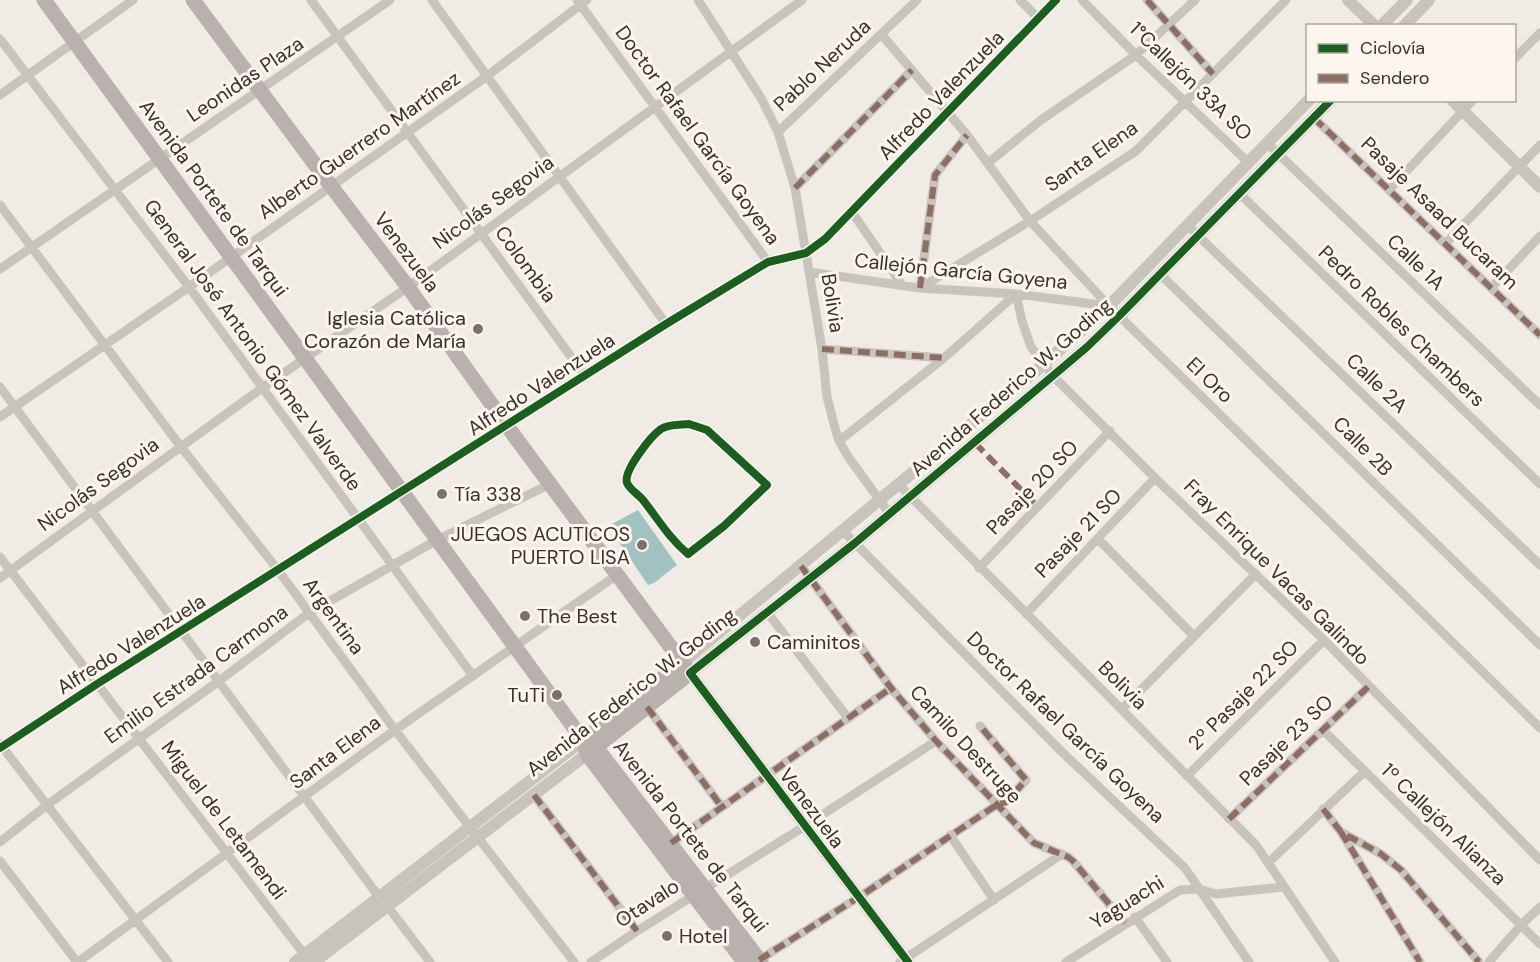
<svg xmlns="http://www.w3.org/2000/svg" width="1540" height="962" font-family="'DM Sans',sans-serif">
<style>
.water{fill:#a1c2c1}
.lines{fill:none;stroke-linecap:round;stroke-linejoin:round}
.minor{stroke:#c9c3be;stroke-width:9}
.tertiary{stroke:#c9c3be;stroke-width:12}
.primary{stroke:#b8b1ad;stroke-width:15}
.quiet{stroke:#8d6e63;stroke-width:6;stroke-dasharray:12 6;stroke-linecap:butt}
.cycleway-casing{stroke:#fbf5ee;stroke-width:11}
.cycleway{stroke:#1b5e20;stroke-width:8}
.poi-dot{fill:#7a716c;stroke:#fbf5ee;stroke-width:2}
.labels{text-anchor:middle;stroke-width:6;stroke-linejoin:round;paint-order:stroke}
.street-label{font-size:20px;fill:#3b302b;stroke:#fbf5ee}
.poi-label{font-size:20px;fill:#3b302b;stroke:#fbf5ee;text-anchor:start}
</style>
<rect width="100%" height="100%" fill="#f0ebe5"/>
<path class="water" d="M638,510L677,565L654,583L648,585L608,526Z"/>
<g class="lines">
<path class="minor" d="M311,0L585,376
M432,0L666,324
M577,0L768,262
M698,0L761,98L778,132L795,188L822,349L827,397L835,428L839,441L849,458L889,513
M1020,0L1038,18
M1082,0L1136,55L1249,163
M1147,0L1213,74
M881,34L967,135L1030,221L1109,306L1540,728
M0,39L189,287L473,676
M1514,59L1540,33
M0,95L133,0
M1314,118L1540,335
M778,132L917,0
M1268,144L1540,405
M988,163L1041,120L1136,55L1195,0
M795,188L912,70
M1389,190L1473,100
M1240,194L1540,484
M0,205L181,447L278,570L395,730L574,962
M852,212L902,285
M1188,226L1540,565
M1445,244L1540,145
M0,269L390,0
M809,272L920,288L1016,294L1109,306
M1160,274L1540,645
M920,288L1030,221L1136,151L1286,0
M920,288L935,175L967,135
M1491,288L1540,236
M1016,294L1022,321L1031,347L1053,376L1155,478L1324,640L1540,860
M822,349L944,358
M0,387L379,897
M0,417L189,287L487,76L587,0
M839,441L944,358L1016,294
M898,484L1256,845L1335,962
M843,531L1063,753L1185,868L1249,962
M1098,539L1194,636
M0,557L310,962
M801,566L891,688L936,741L1034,843L1068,857L1073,861L1125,923
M979,568L1110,431
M0,578L262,388L408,287L802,0
M767,612L848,718
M1026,614L1155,478
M647,707L722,807
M1122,709L1256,574
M1323,730L1540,944
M0,744L168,962
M0,748L97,684L666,324L768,262L806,253L825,239L1056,0
M1187,776L1324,640
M534,795L637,931
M1323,809L1341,832L1381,854L1401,870L1479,962
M1229,819L1368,687
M1341,832L1420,962
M950,835L994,900
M0,842L47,805L219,681L309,613L437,540L550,484
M671,843L891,688
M0,861L77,962
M1269,862L1364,772
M388,907L430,962
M1135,917L1167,962
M759,960L859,897L998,804L1006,802L1026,780L980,726
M78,962L395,730L617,575
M591,962L637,931L805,826L936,741
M900,962L1062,854
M1066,962L1180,890L1199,889L1216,894L1283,887
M1489,962L1521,925L1540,907"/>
<path class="tertiary" d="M1348,0L1375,26
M1381,26L1407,0
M1404,26L1429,0
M1452,100L1540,187
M682,663L1044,364L1109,306L1309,100
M295,962L583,740
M314,962L587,754
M908,962L690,673L855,543L1087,347L1119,316L1331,100"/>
<path class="primary" d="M44,0L583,740L587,754L744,962
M193,0L331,186L408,287L507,426L690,673L587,754
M583,740L682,663
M588,743L596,747L761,962"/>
<path class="quiet" d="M1147,0L1213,74
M1314,118L1540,335
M795,188L912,70
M920,288L935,175L967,135
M822,349L944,358
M975,443L1038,507
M801,566L891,688L936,741L1034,843L1068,857L1073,861L1125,923
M647,707L722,807
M534,795L637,931
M1323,809L1341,832L1381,854L1401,870L1479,962
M1229,819L1368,687
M1341,832L1420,962
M671,843L891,688
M759,960L859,897L998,804L1006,802L1026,780L980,726"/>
<defs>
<path id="cycleway" d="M689,424L707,430L767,485L724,526L688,554C669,538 658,519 643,500C638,494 630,490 627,483C623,471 651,436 661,429C668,424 680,425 689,424Z
M0,748L97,684L666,324L768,262L806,253L825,239L1056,0
M908,962L690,673L855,543L1087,347L1119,316L1331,100"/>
</defs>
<use href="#cycleway" class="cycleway-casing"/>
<use href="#cycleway" class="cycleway"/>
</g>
<g class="poi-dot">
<circle cx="478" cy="329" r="6"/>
<circle cx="442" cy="494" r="6"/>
<circle cx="642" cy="545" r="6"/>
<circle cx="525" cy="616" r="6"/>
<circle cx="755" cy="642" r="6"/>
<circle cx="557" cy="695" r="6"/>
<circle cx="667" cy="936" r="6"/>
</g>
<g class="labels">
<g class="street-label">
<text transform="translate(822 65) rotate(-43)" y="7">Pablo Neruda</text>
<text transform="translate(245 79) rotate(-34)" y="7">Leonidas Plaza</text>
<text transform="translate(1191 81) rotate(44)" y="7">1°Callejón 33A SO</text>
<text transform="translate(941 95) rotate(-46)" y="7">Alfredo Valenzuela</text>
<text transform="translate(698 135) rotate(54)" y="7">Doctor Rafael García Goyena</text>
<text transform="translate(359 145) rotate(-35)" y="7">Alberto Guerrero Martínez</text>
<text transform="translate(1091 156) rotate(-35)" y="7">Santa Elena</text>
<text transform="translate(214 198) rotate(54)" y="7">Avenida Portete de Tarqui</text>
<text transform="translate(493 202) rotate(-36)" y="7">Nicolás Segovia</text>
<text transform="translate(1440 213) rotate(44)" y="7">Pasaje Asaad Bucaram</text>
<text transform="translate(407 252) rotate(53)" y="7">Venezuela</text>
<text transform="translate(1416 262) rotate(44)" y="7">Calle 1A</text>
<text transform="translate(526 264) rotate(54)" y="7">Colombia</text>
<text transform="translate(961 271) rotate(6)" y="7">Callejón García Goyena</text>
<text transform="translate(833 303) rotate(81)" y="7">Bolivia</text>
<text transform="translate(1402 326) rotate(44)" y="7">Pedro Robles Chambers</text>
<text transform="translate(253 345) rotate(54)" y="7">General José Antonio Gómez Valverde</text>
<text transform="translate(1210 380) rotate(44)" y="7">El Oro</text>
<text transform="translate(1377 383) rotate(44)" y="7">Calle 2A</text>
<text transform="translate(541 384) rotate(-33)" y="7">Alfredo Valenzuela</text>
<text transform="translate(1011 387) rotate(-41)" y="7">Avenida Federico W. Goding</text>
<text transform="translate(1363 446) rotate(45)" y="7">Calle 2B</text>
<text transform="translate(98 484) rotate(-36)" y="7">Nicolás Segovia</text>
<text transform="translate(1032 487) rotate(-46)" y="7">Pasaje 20 SO</text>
<text transform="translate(1078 533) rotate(-46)" y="7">Pasaje 21 SO</text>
<text transform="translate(1277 572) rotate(45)" y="7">Fray Enrique Vacas Galindo</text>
<text transform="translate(334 616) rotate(54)" y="7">Argentina</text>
<text transform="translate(131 644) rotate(-32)" y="7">Alfredo Valenzuela</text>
<text transform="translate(196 674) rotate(-36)" y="7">Emilio Estrada Carmona</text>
<text transform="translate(1123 685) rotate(45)" y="7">Bolivia</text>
<text transform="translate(631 692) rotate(-38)" y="7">Avenida Federico W. Goding</text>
<text transform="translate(1243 695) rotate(-45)" y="7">2º Pasaje 22 SO</text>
<text transform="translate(1066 727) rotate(44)" y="7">Doctor Rafael García Goyena</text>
<text transform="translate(1286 740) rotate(-44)" y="7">Pasaje 23 SO</text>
<text transform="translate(966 744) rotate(47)" y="7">Camilo Destruge</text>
<text transform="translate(335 752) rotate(-37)" y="7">Santa Elena</text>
<text transform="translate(812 808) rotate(53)" y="7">Venezuela</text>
<text transform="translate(224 820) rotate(53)" y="7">Miguel de Letamendi</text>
<text transform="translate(1444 824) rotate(44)" y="7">1º Callejón Alianza</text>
<text transform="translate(691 836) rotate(52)" y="7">Avenida Portete de Tarqui</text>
<text transform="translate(1127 902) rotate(-32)" y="7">Yaguachi</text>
<text transform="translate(647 903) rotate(-33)" y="7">Otavalo</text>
</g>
<g class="poi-label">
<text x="466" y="325" text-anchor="end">Iglesia Católica<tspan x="466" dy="23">Corazón de María</tspan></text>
<text x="454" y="501">Tía 338</text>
<text x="630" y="541" text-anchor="end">JUEGOS ACUTICOS<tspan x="630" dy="23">PUERTO LISA</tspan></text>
<text x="537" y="623">The Best</text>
<text x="767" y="649">Caminitos</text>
<text x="545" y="702" text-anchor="end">TuTi</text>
<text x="679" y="943">Hotel</text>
</g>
</g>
<rect x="1306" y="24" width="210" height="78" fill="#fbf5ee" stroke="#aea6a0" stroke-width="1.5"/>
<rect x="1318" y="44" width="30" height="9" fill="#1b5e20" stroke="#aea6a0" stroke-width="1.5"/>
<text x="1360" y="54" font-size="18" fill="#3b302b">Ciclovía</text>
<rect x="1318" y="74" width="30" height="9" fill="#8d6e63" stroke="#aea6a0" stroke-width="1.5"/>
<text x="1360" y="84" font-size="18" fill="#3b302b">Sendero</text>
</svg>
